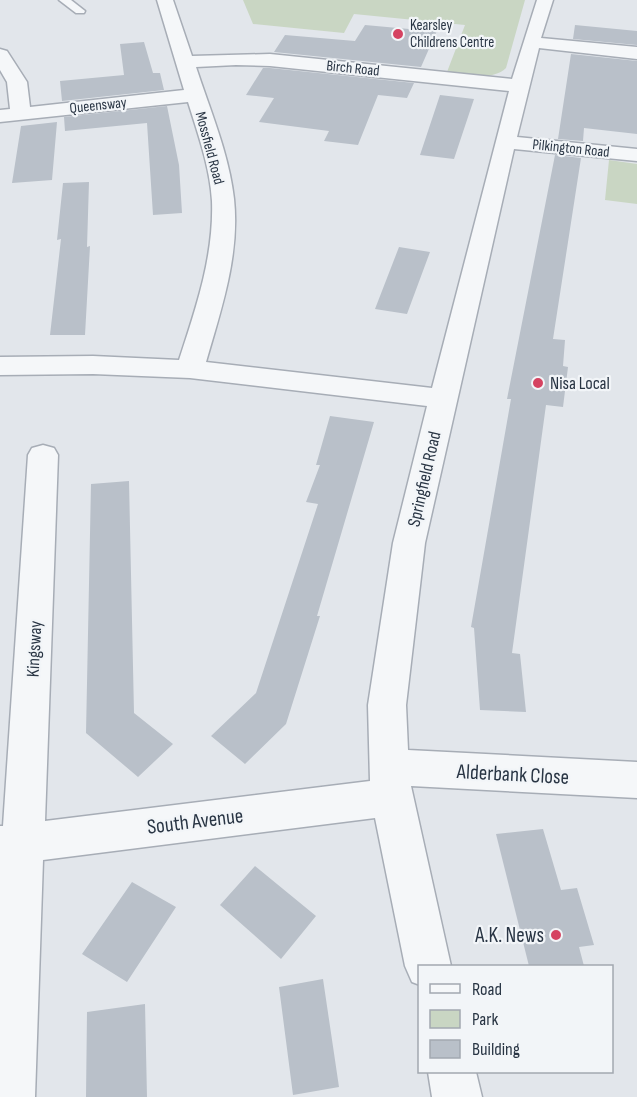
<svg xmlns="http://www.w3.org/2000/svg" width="637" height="1097" font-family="'Sofia Sans Condensed',sans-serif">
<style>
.green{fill:#c9d6c3}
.building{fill:#b9c0c9}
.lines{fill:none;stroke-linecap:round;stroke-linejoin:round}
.lane-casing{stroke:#a7adb6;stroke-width:3}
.street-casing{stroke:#a7adb6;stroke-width:3}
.lane{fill:#f5f7f9;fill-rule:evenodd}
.street{fill:#f5f7f9;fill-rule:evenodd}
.poi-dot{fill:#d54361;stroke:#f2f5f8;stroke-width:2}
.labels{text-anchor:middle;stroke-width:4.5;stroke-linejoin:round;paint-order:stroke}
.far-poi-label{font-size:15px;fill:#293544;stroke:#f2f5f8;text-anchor:start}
.far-street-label{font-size:15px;fill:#293544;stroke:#f2f5f8}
.poi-label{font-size:18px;fill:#293544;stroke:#f2f5f8;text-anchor:start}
.street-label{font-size:18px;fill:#293544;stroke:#f2f5f8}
.near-street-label{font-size:21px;fill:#293544;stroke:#f2f5f8}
.near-poi-label{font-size:21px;fill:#293544;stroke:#f2f5f8;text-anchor:end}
</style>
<rect width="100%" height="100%" fill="#e2e6eb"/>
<path class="green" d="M243,0H525L506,68C491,82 466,74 447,72L465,25L354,14L344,33L253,24Z
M609,160L637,164V204L605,200Z"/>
<path class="building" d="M412,24L439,26L421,67L274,52L285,35L355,41L365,25L409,29Z
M575,25L637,31V45L573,39Z
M144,42L153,73H160L164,90L62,101L60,81L124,75L120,44Z
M571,54L637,61V134L584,128L583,141L558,139Z
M263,68H270L414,83L407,98L378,95L358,145L324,141L329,131L259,122L274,98L246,95Z
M440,95L474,99L454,159L420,155Z
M167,106L179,165L182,213L153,215L147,123L65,131L64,117Z
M57,122L52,180L12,183L21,126Z
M555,155L581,158L553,339L565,340L563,366L568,367L563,407L546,405L512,653L520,654L526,712L480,710L474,628L471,627L511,399H507Z
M89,182L87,247L90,246L85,335H50L61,239L57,240L63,183Z
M399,247L430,252L407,314L375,309Z
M330,416L374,422L317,616H320L286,724L245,764L211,736L256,693L318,504L306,502L320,465H316Z
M129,481L134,713L173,744L138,777L86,733L91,484Z
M543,829L561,890L577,888L594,945L579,947L584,966H529L496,834Z
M255,866L316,916L281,959L220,905Z
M132,882L176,907L127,982L82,954Z
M323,979L339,1087L293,1095L279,987Z
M145,1004L147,1097H86L87,1012Z"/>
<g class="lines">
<defs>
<path id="lane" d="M59,0H71L85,11L84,13H76Z"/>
<path id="street" d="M157,0H173L192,56L270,54L512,79L537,0H553L541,38L637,47V59L539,48L517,137L637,149V161L514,149L425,543L406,705L408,750L637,762V798L411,786L451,966H420V985L412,982L405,966L375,818L43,860L35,1097H0V826H3L28,455L32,448L43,445L54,448L58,455L45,821L370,781L368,705L393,543L427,406L190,378L93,374L0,375V357L93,356L179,360C196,308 214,256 212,201C210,167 198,134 188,102L0,122V110L10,109L7,82L0,70V49L7,51L27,82L30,107L184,90ZM236,65L270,66L509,91L432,388L206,362C221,310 240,255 234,199C229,154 210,110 196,67Z
M428,1072H476L482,1097H432Z"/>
</defs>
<use href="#lane" class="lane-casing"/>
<use href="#street" class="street-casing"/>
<use href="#lane" class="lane"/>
<use href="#street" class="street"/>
</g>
<g class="poi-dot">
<circle cx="398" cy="34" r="6"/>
<circle cx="538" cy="383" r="6"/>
<circle cx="556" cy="935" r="6"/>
</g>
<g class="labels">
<g class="far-poi-label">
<text x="410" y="30">Kearsley<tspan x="410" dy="17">Childrens Centre</tspan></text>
</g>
<g class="far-street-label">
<text transform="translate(353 68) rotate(6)" y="5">Birch Road</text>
<text transform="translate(98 105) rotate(-6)" y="5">Queensway</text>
<text transform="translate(210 148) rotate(75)" y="5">Mossfield Road</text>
<text transform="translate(571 148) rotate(6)" y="5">Pilkington Road</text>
</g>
<g class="poi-label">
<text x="550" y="389">Nisa Local</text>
</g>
<g class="street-label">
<text transform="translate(424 479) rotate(-77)" y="6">Springfield Road</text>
<text transform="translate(34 649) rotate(-87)" y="6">Kingsway</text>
</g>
<g class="near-street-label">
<text transform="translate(513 774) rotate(3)" y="7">Alderbank Close</text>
<text transform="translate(195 821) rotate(-7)" y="7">South Avenue</text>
</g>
<g class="near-poi-label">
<text x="544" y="942">A.K. News</text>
</g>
</g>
<rect x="418" y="965" width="195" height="108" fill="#f2f5f8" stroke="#a2a8b0" stroke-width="1.5"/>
<rect x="430" y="984" width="30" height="9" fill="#f5f7f9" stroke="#a2a8b0" stroke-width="1.5"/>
<text x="472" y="995" font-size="18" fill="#293544">Road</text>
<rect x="430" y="1010" width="30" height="18" fill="#c9d6c3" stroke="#a2a8b0" stroke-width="1.5"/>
<text x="472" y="1025" font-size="18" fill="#293544">Park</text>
<rect x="430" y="1040" width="30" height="18" fill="#b9c0c9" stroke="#a2a8b0" stroke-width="1.5"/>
<text x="472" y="1055" font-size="18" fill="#293544">Building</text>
</svg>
